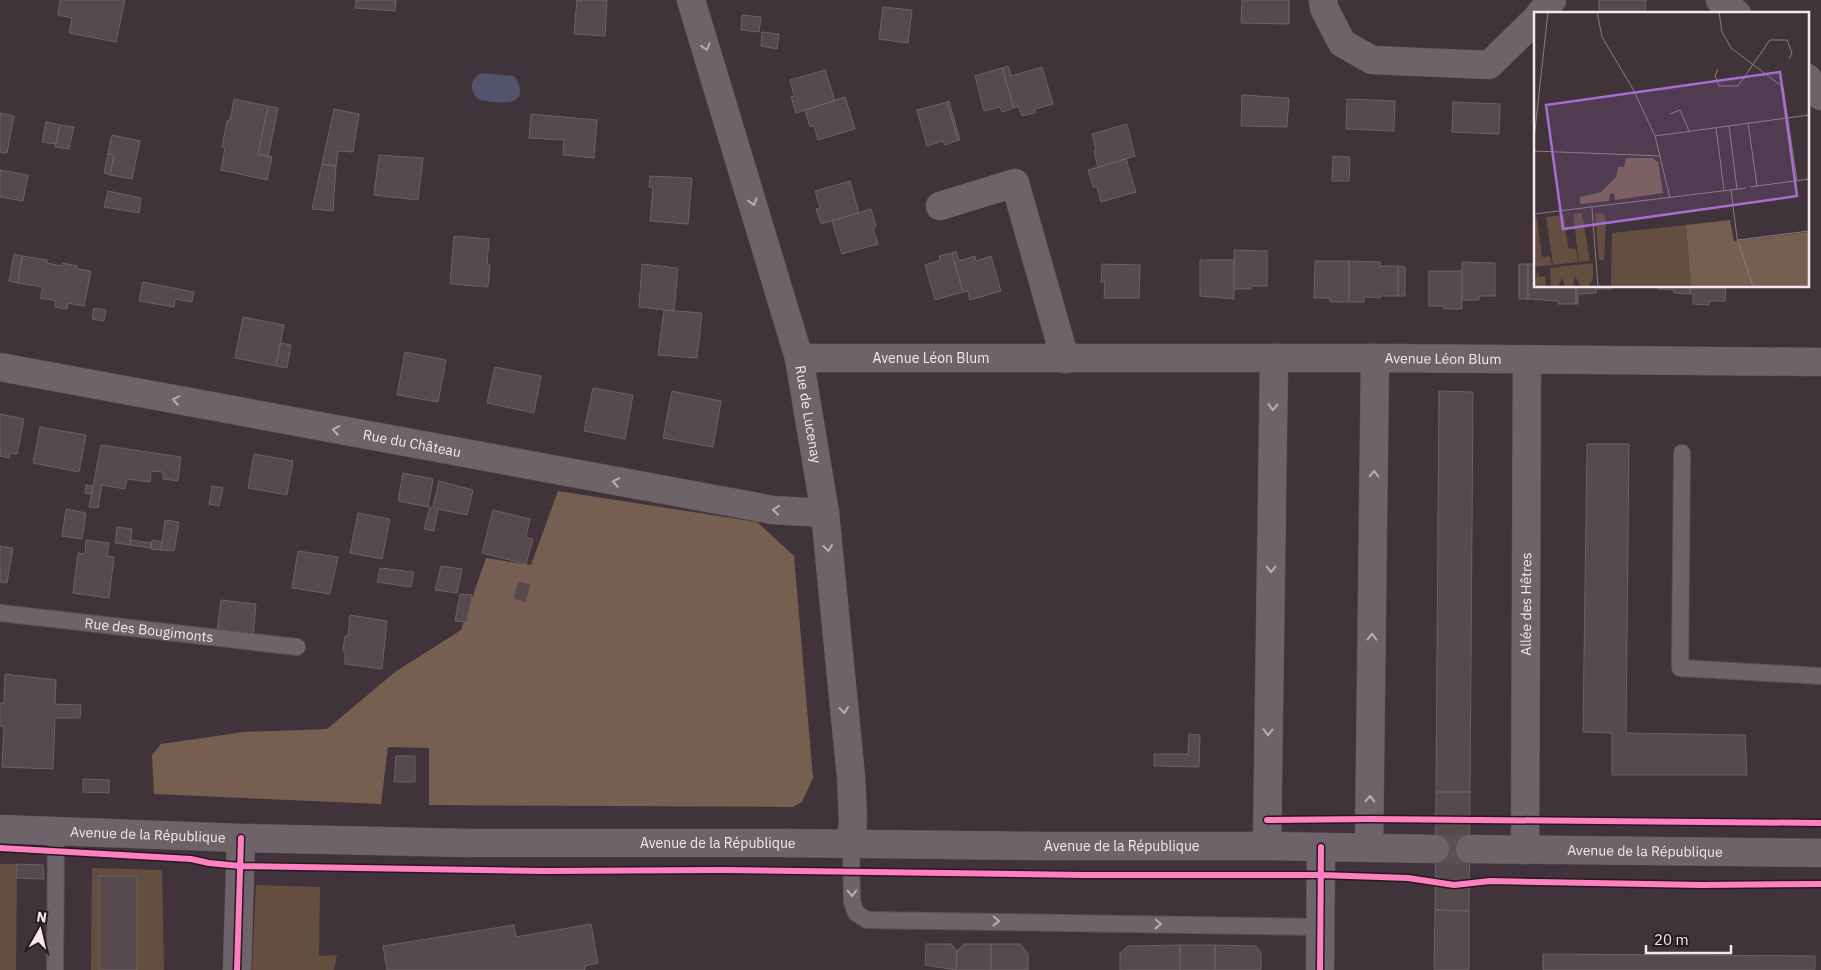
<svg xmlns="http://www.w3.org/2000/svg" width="1821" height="970" font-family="'IBM Plex Sans',sans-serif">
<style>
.green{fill:#634e40}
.forest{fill:#765f50}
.water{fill:#51546a}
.building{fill:#564a4c;stroke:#6d6163}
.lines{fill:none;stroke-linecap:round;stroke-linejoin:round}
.street-tunnel{stroke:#5c4f55;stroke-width:28;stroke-dasharray:28 14;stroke-linecap:butt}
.lane-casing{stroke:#5d5157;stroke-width:18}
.street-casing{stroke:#5d5157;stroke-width:29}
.lane{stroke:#6d6368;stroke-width:16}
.street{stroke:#6d6368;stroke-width:28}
.cycleway-casing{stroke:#251a20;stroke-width:9}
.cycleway{stroke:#ff80c0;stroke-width:6}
.oneway{stroke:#b9acb2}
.labels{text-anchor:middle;stroke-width:4.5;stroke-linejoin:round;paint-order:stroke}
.street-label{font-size:14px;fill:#f8e7ee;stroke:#251a20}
.inset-road{fill:none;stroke:#8a7c82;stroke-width:1}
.view{fill:#a76dcf;fill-opacity:0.15;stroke:#a76dcf;stroke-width:2.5}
.inset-edge{fill:none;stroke:#f8e7ee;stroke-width:2.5}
</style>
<rect width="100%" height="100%" fill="#40343a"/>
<path class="green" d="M0,864H17L16,970H0Z
M92,868L162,870L164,970H91Z
M256,885L320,887L319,956L337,955L334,970H252Z"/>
<path class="forest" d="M558,491L757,522L794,556L813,778L802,802L793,807L429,805V748L388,747L381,804L154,794L152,755L161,744L244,732L327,729L395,672L461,630L486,558L531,565Z"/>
<path class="water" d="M481,73L514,76C521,84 524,100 510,102C502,103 486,102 478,99C469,90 470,79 481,73Z"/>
<path class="building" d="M60,0H125L116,42L69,33L72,18L58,15Z
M356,0H396L395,11L355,8Z
M577,0H607L605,36L574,34Z
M1242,0H1289V24L1241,23Z
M1599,0H1646L1645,14H1599Z
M883,7L912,10L908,43L879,39Z
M742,15L761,17L759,32L741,30Z
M762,32L779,34L777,49L761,46Z
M1008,66L1011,76L1042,67L1053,104L1035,109V113L1022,116L1018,106L1014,108L1002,68Z
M1002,68L1014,108L1002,112L1000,107L984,111L975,76Z
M825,70L835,101L796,113L791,97L794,96L790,80Z
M1242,95L1289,98L1287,127L1241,126Z
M845,97L855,129L818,140L814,126L810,127L805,110Z
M234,99L268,106L258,154L272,157L267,180L221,170L225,148L222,147L227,121L230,120Z
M1347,99L1395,101L1394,131L1346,129Z
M949,101L960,140H958L947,102Z
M947,102L958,140L945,145L943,141L927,146L917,110Z
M1453,102L1500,104L1499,134L1452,132Z
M268,106L278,108L268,157L258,154Z
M334,109L359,114L353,152L338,151L336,166L322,164Z
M0,113L14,116L7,153L0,152Z
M531,114L597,120L594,158L563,155L564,140L529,138Z
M46,122L60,125L56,144L42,142Z
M1127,124L1135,156L1098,167L1094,151L1096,150L1092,134Z
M60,125L74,127L69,149L55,147Z
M112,135L140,141L132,179L110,175L114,155L108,153Z
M108,153L114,155L110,175L104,173Z
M379,155L423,158L418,200L374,195Z
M1333,156L1350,157L1349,181H1332Z
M1126,159L1136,192L1101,202L1097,187H1093L1088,170Z
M322,164L336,166L333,211L312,209Z
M0,170L28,175L23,201L0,197Z
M650,176L692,178L688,224L650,221L653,188L649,187Z
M850,181L859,213L821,224L816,209L820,208L815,191Z
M108,191L141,198L139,213L104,207Z
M871,209L876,226L873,228L878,244L842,254L832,221Z
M454,236L489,239L487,265H490L488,287L450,284Z
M1234,250L1267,251V286H1251V289H1234Z
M956,251L959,261L975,256L976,261L991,256L1001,291L970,300L968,291L963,292L952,253Z
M952,253L963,292L935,300L925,265L940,260L939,256Z
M14,254L22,256L18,283L9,281Z
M22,256L47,260V263L61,266L62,263L77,266V269L91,271L84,306L68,303L67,309L55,307L56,301L40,298L43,287L18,283Z
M1200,260H1234V299L1200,296Z
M1315,261H1349V302H1330V298H1314Z
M1349,261L1380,262V266H1398V296H1380V298L1364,297V302H1349Z
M1462,262L1495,263V296H1479V300H1462Z
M642,264L678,268L674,311L639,307Z
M1102,264L1140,265L1139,298H1104L1105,282H1101Z
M1519,264H1528V299H1519Z
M1528,264H1535V286H1576V304H1558V301L1528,299Z
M1398,266L1405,267V296H1398Z
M1429,271H1462V309H1444V306H1429Z
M143,282L194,292L192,302L175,299L174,307L139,301Z
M1576,286H1611V289H1596V293L1578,294V304H1576Z
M1658,286H1690V294L1674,293V290L1658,289Z
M1690,286H1726L1725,301H1709V305L1693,304V294H1690Z
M94,308L106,310L104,321L92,319Z
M664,310L702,313L697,358L658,355Z
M243,317L284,325L276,366L235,358Z
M280,343L291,345L287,368L276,366Z
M405,352L446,360L438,402L397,395Z
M495,367L541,376L534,413L487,403Z
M593,388L633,395L625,439L584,431Z
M672,391L721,401L713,447L663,438Z
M1439,391L1473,392L1470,792H1436Z
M0,414L24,419L17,454L10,453L9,458L0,456Z
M40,427L86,435L79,472L33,463Z
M1587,444H1629L1626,733L1745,735L1747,775H1612V733L1583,732Z
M101,445L181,457L178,481L163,479V472L151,471L150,482L127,479L125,489L102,485L98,508L89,507Z
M254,454L293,461L287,495L248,488Z
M403,473L433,479L428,507L398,501Z
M439,481L473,490L467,515L438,509L434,531L424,529L430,507H433Z
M86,485L93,486L91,494L85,493Z
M212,486L223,488L219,506L209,504Z
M66,509L86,513L82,539L62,536Z
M493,510L530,519L526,537L533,539L526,564L482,553Z
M358,513L390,519L382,559L350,553Z
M165,520L179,522L174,551L161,550Z
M117,527L132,529L130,545L115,543Z
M86,540L109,543L107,556L114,557L109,598L73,593L78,553L85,554Z
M131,540L151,543V548L130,545Z
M152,540L162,542L161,550L151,549Z
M0,546L13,548L7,583L0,582Z
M298,551L338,557L330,594L292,588Z
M441,566L462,569L457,593L435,590Z
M380,568L414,572L411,587L377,582Z
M518,581L531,584L526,603L513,599Z
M460,594L472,595L467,622L455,621Z
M221,600L256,604L253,636L217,631Z
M350,615L387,621L382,669L345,664V652L343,651L345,636H348Z
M5,674L56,680L55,704L81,705L80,718H55L53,769L2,767L4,727L0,726V703H4Z
M1189,734L1200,735L1199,767L1154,766V754H1188Z
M396,756H415V782H394Z
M83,779L109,780V793L83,792Z
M1436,792H1470L1469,911L1435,910Z
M17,864L43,865L44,879L16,878Z
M99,876H137V970H99Z
M1435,910L1469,911V970H1434Z
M591,924L598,963L585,966V970H387L383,946L514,925L516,937Z
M926,944H951L957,951L956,970L925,965Z
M964,944H991V970H956L957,951Z
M991,944H1020L1028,954V970H991Z
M1180,945H1215V970H1180Z
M1180,945V970H1120V953L1128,946Z
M1215,945L1256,946L1261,953V970H1215Z
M1543,954L1815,956V970H1543Z"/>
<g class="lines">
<path class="street-tunnel" d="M1435,849H1470"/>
<defs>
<g id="lane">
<path d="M1682,453L1680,668L1821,676"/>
<path id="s1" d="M0,613L297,647"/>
<path d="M851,844L852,902L856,913L867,920L1320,927"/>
<path d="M55,970L56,831"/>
</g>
<g id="street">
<path id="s2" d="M691,0L799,358L825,513L851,777L853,819L851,844"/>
<path d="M1323,0L1324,8L1342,43L1372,60L1489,65L1535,20"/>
<path d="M1720,0L1737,14"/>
<path d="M1540,14L1552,0"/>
<path d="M1807,78L1821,96"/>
<path d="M940,206L1015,183L1065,359"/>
<path id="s3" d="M799,358H1375L1821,362"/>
<path id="s4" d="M0,367L773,510L825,513"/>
<path id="s5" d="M0,829L241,838L466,843H784L1042,846H1267L1435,849"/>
<path d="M1267,846L1274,358"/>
<path d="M1369,848L1375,358"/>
<path id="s6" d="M1470,849L1821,853"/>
<path id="s7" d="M1525,850L1527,359"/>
<path d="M237,970L241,838"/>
<path d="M1320,970L1321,847"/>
</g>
</defs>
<use href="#lane" class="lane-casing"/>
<use href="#street" class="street-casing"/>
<use href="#lane" class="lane"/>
<use href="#street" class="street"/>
<defs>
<path id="cycleway" d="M1267,820L1370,819L1821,823
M0,848L191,859L209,863L240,866L545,871L721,870L1083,875H1321L1408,878L1454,885L1490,881L1701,885L1821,884
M237,970L241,838
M1320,970L1321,847"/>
</defs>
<use href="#cycleway" class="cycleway-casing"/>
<use href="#cycleway" class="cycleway"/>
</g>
<defs><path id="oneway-chevron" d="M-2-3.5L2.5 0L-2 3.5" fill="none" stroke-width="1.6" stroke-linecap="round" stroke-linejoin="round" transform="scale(1.25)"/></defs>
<g class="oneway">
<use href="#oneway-chevron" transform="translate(706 47) rotate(73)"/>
<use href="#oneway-chevron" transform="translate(753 202) rotate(74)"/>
<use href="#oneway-chevron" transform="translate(176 400) rotate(-169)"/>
<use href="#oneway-chevron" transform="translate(1273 407) rotate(91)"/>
<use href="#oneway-chevron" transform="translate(336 430) rotate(-169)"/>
<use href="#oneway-chevron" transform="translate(1374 474) rotate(-89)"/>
<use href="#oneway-chevron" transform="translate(616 482) rotate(-170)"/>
<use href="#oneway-chevron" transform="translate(776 510) rotate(-175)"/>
<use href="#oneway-chevron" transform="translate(828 548) rotate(84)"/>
<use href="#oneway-chevron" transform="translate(1271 569) rotate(91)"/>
<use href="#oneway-chevron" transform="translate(1372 637) rotate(-89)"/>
<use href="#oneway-chevron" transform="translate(844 710) rotate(84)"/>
<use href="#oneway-chevron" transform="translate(1268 732) rotate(91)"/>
<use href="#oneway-chevron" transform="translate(1370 799) rotate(-89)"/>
<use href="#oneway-chevron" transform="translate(852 893) rotate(89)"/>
<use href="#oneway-chevron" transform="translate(996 921) rotate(1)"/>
<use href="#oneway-chevron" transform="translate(1158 924) rotate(1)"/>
</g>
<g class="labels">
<g class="street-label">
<text dy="5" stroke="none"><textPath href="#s3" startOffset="644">Avenue Léon Blum</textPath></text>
<text dy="5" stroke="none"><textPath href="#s3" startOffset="132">Avenue Léon Blum</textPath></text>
<text dy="5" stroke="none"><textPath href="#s2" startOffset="431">Rue de Lucenay</textPath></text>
<text dy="5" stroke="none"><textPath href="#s4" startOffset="419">Rue du Château</textPath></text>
<text dy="5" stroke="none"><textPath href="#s7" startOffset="246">Allée des Hêtres</textPath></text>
<text dy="5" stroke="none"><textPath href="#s1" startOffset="150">Rue des Bougimonts</textPath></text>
<text dy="5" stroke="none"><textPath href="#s5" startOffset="148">Avenue de la République</textPath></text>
<text dy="5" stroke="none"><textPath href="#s5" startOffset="718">Avenue de la République</textPath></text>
<text dy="5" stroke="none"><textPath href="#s5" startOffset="1122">Avenue de la République</textPath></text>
<text dy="5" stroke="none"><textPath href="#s6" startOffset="175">Avenue de la République</textPath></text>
</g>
</g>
<g transform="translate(1534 12)">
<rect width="275" height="275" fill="#40343a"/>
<path d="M48,201L56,249L45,250L39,202ZM69,201L72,209L70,248H65L61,202ZM30,203L34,236L42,237L44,250L19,253L12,205ZM0,206H3L8,245L16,244L18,253L0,255ZM152,213L157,275H77L78,221ZM59,251V267L54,275H47L41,264L39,275H31L28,266L24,275H17L16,256ZM4,257L5,265L11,264L12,275H0Z" fill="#634e40"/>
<path d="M92,146H118L124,150L129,181L81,188L80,181L76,182L75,189L46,192V185L67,180L82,165L84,155H90ZM196,208L200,229L275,220V275H157L152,213Z" fill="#765f50"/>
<path class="inset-road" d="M63,0L68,25L99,77L121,124L136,186M185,0L188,20L197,36L249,75L263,169M184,57L181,64L185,74H204L236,28H253L258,41L255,47M136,102L146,98L155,119M214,111L223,174M195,114L203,177M182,116L190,178M121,124L275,103M0,127L14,0M0,139L127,144M216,175L275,167M197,178L203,226L219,275M58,196L64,275M0,202L212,176M204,228L275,219"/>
<path class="view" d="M246,60L263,184L29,217L12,93Z"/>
<rect width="275" height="275" class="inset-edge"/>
</g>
<g transform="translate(40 930) rotate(8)" stroke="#251a20" stroke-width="4" paint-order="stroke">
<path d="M0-4L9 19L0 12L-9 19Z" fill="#f8e7ee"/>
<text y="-8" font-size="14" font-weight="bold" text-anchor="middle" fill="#f8e7ee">N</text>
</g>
<path d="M1646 945v8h85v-8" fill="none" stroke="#f8e7ee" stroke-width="2.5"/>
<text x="1654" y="945" font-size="15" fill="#f8e7ee" stroke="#251a20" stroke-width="4" paint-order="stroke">20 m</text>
</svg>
